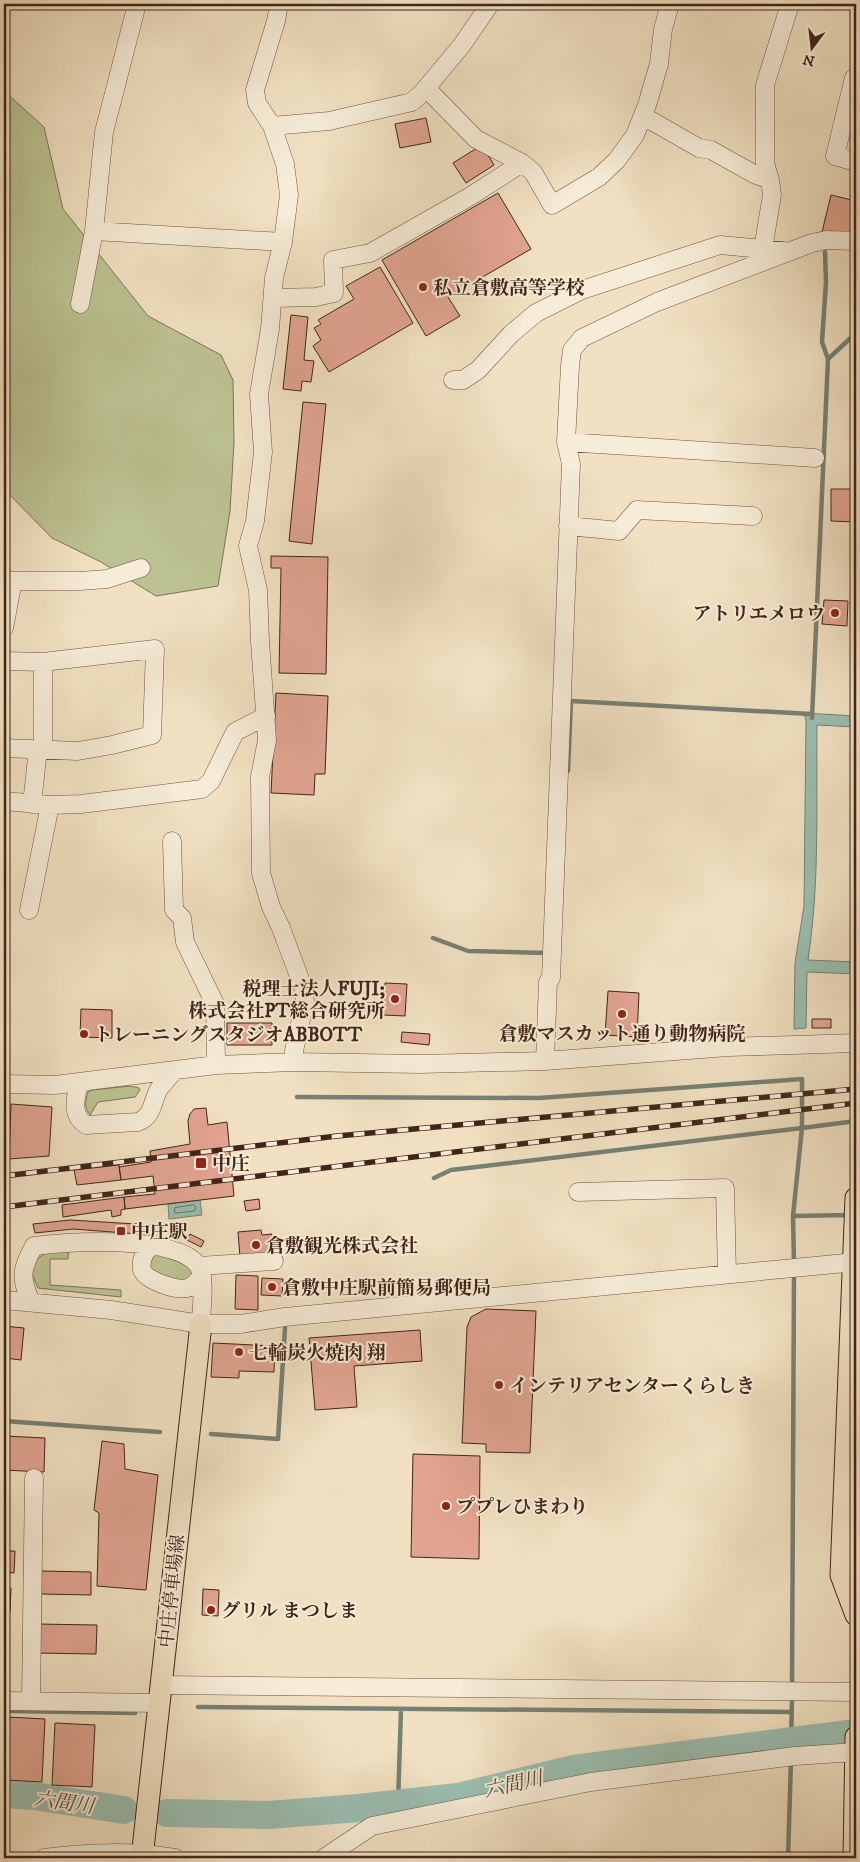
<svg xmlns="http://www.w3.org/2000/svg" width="860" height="1862" font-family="'IM FELL DW Pica','Noto Serif JP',serif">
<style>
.green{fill:#bcc292;stroke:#7f7455}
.water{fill:#9bbeb1;stroke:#778174}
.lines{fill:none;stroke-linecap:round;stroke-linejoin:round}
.shore{stroke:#6e7264;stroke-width:1}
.stream{stroke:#778174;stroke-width:4.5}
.river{stroke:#9bbeb1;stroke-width:28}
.building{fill:#e1a491;stroke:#422518}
.minor-casing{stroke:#6e5442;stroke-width:19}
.major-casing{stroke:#422518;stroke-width:23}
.minor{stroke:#f6ecd7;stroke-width:18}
.major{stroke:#f1e1c2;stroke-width:21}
.rail-casing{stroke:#422518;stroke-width:5.5}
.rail{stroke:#f6ecd7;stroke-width:4;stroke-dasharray:11;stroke-linecap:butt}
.poi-dot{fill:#8f2418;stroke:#f6ecd7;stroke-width:2}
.labels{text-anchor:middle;stroke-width:4;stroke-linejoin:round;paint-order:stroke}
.poi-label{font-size:19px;font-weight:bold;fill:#422518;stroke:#f6ecd7;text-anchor:start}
.street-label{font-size:19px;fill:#422518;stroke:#f6ecd7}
.water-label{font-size:20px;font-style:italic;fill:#584b3e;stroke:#f6ecd7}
</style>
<rect width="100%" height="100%" fill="#f1e1c2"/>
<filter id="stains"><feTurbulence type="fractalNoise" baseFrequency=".004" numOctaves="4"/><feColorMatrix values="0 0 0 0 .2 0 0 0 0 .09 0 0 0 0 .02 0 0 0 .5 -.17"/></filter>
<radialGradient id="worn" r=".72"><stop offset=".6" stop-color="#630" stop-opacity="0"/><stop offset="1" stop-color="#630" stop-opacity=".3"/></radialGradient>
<path class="green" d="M4,91L44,127L63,209L148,316L221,355L233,380L234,443L230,511L218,586L156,596L101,562L52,538L4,489Z
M130,1086L139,1088L140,1090L135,1097L98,1102L90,1115C84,1107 85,1102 88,1092L92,1090Z
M69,1245L68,1259H50V1285L121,1290V1297L38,1288L32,1274C33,1253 53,1250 69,1245Z
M156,1252L191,1266L194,1272L191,1280L180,1281L151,1271L149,1261Z"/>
<path class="water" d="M804,713L856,716V727L817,725C816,803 820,882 808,960L856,962V974L807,972L806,1028L794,1029L795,963L804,906L806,721Z
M200,1200L202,1215L169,1219L168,1204Z"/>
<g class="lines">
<path class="shore" d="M194,1205L196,1208L194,1211L176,1213L174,1212L175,1208Z"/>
<path class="stream" d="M825,252L826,282L822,342L828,359
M812,718L828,359L856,333
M568,771L571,701L811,714
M433,938L468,951L547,953
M297,1097L539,1098L802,1079V1128L451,1170L434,1178
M793,1216L850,1215
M794,1264L793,1216L802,1128L856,1121
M4,1421L160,1432
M211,1434L278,1439L285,1328
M792,1687L794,1272
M198,1707L792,1712
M11,1711L135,1713
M791,1752L792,1695
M398,1804L401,1709
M788,1858L791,1760"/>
<path class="river" d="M4,1794L34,1796L124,1810
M167,1813L268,1815L359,1808L458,1797L573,1769L856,1733"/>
</g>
<path class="building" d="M426,118L431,142L400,148L395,124Z
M482,145L494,165L466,183L453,163Z
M498,193L531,249L448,297L460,316L426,336L382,260Z
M831,195L856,201V233L822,232Z
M380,267L413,323L329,372L313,346L321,340L314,328L321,324L318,320L354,299L346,286Z
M291,315L308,317L304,360L314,361L311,382L302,381L301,391L283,389Z
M303,402L326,404L312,544L289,541Z
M831,489H856V522L831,521Z
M271,556L328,557L326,674L279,673L281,568H271Z
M824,600L848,601L847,626L822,624Z
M276,693L328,696L325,774H315L314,795L271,793Z
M385,983L407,984L405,1016L383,1015Z
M608,991L639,993L637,1037L605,1035Z
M81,1009L112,1010V1038L80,1037Z
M812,1019H831V1028H812Z
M227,1023H272V1045H227Z
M402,1032L430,1034L429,1045L401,1042Z
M11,1104L52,1107L49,1156L9,1159Z
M206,1108L208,1125L227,1122L234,1196L125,1209L124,1197L155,1194L153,1176L121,1180L119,1167L151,1162L150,1151L190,1144L188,1121L190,1114L194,1109Z
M119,1165L121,1180L77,1185L74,1170Z
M124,1197L125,1209L121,1210V1215L112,1217L111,1210L63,1217L62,1205Z
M259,1199L260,1209L246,1211L244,1201Z
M70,1220L153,1225L152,1235L73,1229L35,1233L33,1224Z
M261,1230L262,1235L272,1234L274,1254L240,1257L238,1232Z
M190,1234L204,1241L201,1247L187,1240Z
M236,1275L258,1276V1310L235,1309Z
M262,1278L283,1279L282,1296L261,1295Z
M486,1309L536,1311L530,1453L486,1452V1444L462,1443L467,1327L471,1317Z
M4,1326L24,1328L21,1360L4,1358Z
M420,1330L422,1361L354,1366L357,1407L315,1410L309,1338Z
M213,1343L275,1346L274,1372L239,1371V1378L211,1377Z
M4,1436L45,1438L44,1472L4,1470Z
M102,1441L124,1444L125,1469L158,1475L146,1590L97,1586L99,1513L94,1510Z
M413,1454L480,1456L479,1559L411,1557Z
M4,1551H15L14,1573L4,1572Z
M41,1571L91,1572V1595L41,1594Z
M4,1588H11L10,1613H4Z
M203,1589L219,1590L218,1616L202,1615Z
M37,1624L97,1625L96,1654L36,1653Z
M8,1717L45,1719L42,1782L5,1780Z
M55,1723L95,1725L92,1787L52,1785Z"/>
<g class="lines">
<defs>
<path id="minor" d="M279,4L276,21L255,90L257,103L272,126L285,164L289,195L283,242L274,278L270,329L259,394L263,452L255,521L248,546L258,590L260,641L267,740L260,777L261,873L271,907L281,928L303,987L305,1001L294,1051L295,1062
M856,77L854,78L835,156L856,162
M643,116L699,148L711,150L754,174L770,180
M272,126L329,121L412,102L422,93L462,45L490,4
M522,163L533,172L552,205L599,177L617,160L635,135L647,105L659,64L663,29L670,4
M94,231L283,242
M763,249L772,195L770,180L765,163V85L790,4
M274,298L316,297L334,293L333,260L370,253L469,197L522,163L476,139L426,88
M80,304L94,231L104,132L137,4
M453,380H463L478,370L511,334L536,313L582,290L720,245L784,251
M566,442L815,458
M568,526L619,531L637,510L753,516
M4,579L13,581H80L107,579L141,568
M4,628L13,581
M4,661L43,662L155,649L152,735L112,745L78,751L4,748
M43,662V749
M4,801L50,805L81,804L202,789L211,781L235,732L266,716
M32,804L38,749
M172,841L174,910L182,918L185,942L215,1004L216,1065
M29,910L50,805
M545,1061L548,982L551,978L571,464L566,442L570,366L572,350L582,338L657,302L812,243L826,240L856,241
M79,1082C76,1098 70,1115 86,1125L138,1122C153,1117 152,1101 159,1089C164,1082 170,1076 175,1070
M4,1084L55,1085L216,1065L295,1062L420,1064L545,1061L728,1047L856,1043
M578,1192L725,1188L727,1274
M158,1245C148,1248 145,1250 142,1261C141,1265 141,1268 143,1272C148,1281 177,1291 187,1288C194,1287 198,1280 202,1275
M199,1266L274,1261
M4,1300L111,1310L201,1324H240L285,1317L856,1262
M31,1302C20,1278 21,1269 34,1246C67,1242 181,1234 199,1267C206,1279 201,1310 201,1324
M161,1685L856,1692
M31,1700L34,1478
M4,1701L159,1703
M44,1858C91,1852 129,1851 175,1858
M324,1858L372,1826L591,1782L795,1756L856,1752"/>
<path id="major" d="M856,1198L841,1575L856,1615
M142,1858L201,1324
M854,1858L856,1737"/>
</defs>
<use href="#minor" class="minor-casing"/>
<use href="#major" class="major-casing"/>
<use href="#minor" class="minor"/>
<use href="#major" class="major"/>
<defs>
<path id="rail" d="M4,1176L337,1136L856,1089
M4,1207L856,1103"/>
</defs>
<use href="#rail" class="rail-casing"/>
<use href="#rail" class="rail"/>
</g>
<g class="poi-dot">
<circle cx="423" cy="287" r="5"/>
<circle cx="835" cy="613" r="5"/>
<circle cx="395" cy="999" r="5"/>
<circle cx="622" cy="1014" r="5"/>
<circle cx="84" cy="1034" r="5"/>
<rect x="195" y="1157" width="12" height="12" rx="2.5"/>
<rect x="116" y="1226" width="10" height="10" rx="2.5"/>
<circle cx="256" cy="1245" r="5"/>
<circle cx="272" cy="1287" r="5"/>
<circle cx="239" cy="1352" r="5"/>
<circle cx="499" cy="1385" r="5"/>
<circle cx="446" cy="1506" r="5"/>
<circle cx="211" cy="1610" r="5"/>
</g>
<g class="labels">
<g class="poi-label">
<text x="433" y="294">私立倉敷高等学校</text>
<text x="825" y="620" text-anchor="end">アトリエメロウ</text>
<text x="385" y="995" text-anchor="end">税理士法人FUJI;<tspan x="385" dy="22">株式会社PT総合研究所</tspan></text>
<text x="622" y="1040" text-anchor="middle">倉敷マスカット通り動物病院</text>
<text x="94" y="1041">トレーニングスタジオABBOTT</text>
<text x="212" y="1170">中庄</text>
<text x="131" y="1238">中庄駅</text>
<text x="266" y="1252">倉敷観光株式会社</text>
<text x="282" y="1294">倉敷中庄駅前簡易郵便局</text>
<text x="249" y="1359">七輪炭火焼肉 翔</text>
<text x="509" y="1392">インテリアセンターくらしき</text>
<text x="456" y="1513">ププレひまわり</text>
<text x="221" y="1617">グリル まつしま</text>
</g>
<g class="street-label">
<text transform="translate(171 1591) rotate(-84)" y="7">中庄停車場線</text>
</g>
<g class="water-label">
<text transform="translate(513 1784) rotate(-13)" y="7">六間川</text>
<text transform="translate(64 1802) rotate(8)" y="7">六間川</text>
</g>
</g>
<rect width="860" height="1862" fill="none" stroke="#f1e1c2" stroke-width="20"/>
<rect x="5" y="5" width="850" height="1852" fill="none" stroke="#422518" stroke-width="2.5"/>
<rect x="10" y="10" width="840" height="1842" fill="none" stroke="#422518"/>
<g transform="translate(812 48) rotate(195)" stroke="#f6ecd7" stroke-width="4" paint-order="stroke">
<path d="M0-4L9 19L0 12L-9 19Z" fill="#422518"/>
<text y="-8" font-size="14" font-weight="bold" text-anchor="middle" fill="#422518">N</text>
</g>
<rect width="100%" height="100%" filter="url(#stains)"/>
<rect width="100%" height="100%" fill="url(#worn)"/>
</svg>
